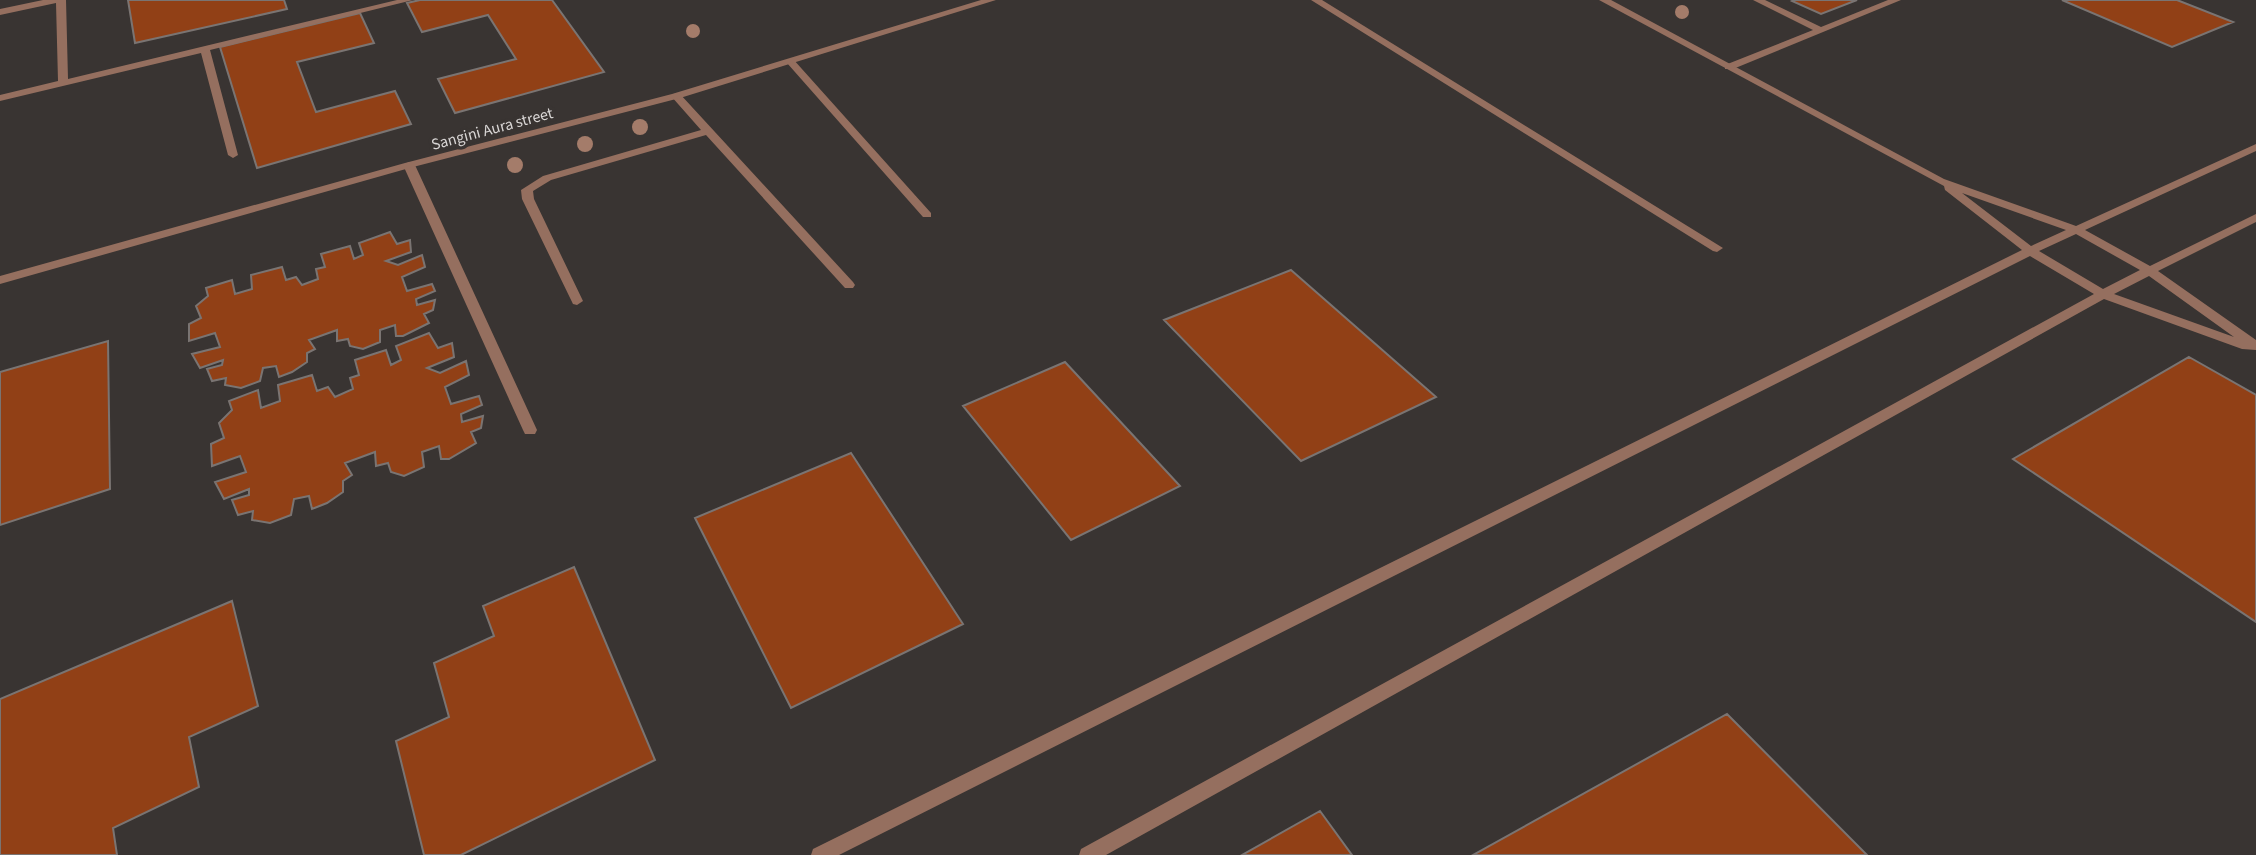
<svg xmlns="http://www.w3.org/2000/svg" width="2256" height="855" font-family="'Source Sans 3',sans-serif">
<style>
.building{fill:#914016;stroke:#7a7472;stroke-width:2}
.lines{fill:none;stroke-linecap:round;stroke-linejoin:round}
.service{fill:#956f5f;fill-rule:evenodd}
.minor{fill:#956f5f;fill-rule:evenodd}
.tertiary{fill:#956f5f;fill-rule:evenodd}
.tree{fill:#a47c6a}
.labels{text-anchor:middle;stroke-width:7;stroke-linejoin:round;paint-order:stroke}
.far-street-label{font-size:16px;fill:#d8d5d4;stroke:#393432}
</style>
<rect width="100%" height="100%" fill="#393432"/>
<path class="building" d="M128,0H284L287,9L135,43Z
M420,0H552L604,72L455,113L438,79L516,59L488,15L422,32L407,3Z
M1794,0H1857L1821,14L1792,1Z
M2062,0H2177L2233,22L2172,47Z
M360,13L374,43L297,62L316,112L395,91L411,124L257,168L220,47Z
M390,232L397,244L410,240L411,252L386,261L398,265L422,255L425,267L402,277L407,291L432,284L435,291L416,299L417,305L435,300L433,310L424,314L429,323L403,336H396L395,325L380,330V342L363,349L350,346L348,339L337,341V330L309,340L315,349L307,353V362L292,372L279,377L276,366L263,368L260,381L241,388L225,385L226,378L212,381L207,369L222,365L223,360L200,368L192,354L220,347L215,333L189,341V324L201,318L196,306L208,296L206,288L232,280L235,294L252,289L251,275L282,267L286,280L296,277L302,285L318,279L316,269L325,267L321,254L350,246L354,259L363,255L359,243Z
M1291,270L1436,397L1301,461L1164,320Z
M429,333L438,348L452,343L454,357L427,368L440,373L466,361L469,375L445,387L451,404L479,396L482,405L461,414L462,422L483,416L481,428L471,432L476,443L449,459H441L439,446L422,452L424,467L404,476L391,472L388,463L376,466L375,452L345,463L352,475L343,481V492L327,503L312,509L309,496L294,499L291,515L270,523L252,520L253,511L238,515L232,500L249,495V489L224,499L215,482L246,472L240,456L212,466L211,444L224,438L219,423L232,410L229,401L258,390L261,408L280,401L278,385L312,375L317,391L328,387L335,397L353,389L350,378L359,375L355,360L386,350L391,365L401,360L396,346Z
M108,341L110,489L0,525V372Z
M2189,357L2256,395V622L2013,459Z
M1065,362L1180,486L1071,540L963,406Z
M851,453L963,624L791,708L695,518Z
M574,567L655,760L461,855H424L396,741L449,717L434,663L494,636L483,606Z
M232,601L258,706L189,737L199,787L113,828L117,855H0V699Z
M1727,714L1867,855H1473Z
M1320,811L1352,855H1242Z"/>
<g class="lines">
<path class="service" d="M787,59H793L931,213V217H923L787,63Z
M676,93L680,94L853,282L855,285L853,288H845L706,135L551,180L533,191L534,199L583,301L577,305L573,304L522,199L521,190L543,176L701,130L671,96Z
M409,162L415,165L537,430L535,434H525L523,430L403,165Z"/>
<path class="minor" d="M43,0H66L68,79L397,0H413L210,50L238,155L233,158L228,155L201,53L0,101V95L58,81L56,3L0,15V9Z
M1311,0H1322L1723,248L1717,252L1713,251Z
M1753,0H1765L1821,27L1888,0H1901L1733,69H1725V65L1813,30Z"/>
<path class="tertiary" d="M981,0H996L680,98L413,167L0,284V276L405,163L672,94Z
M1599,0H1611L1944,179L2076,226L2256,144V151L2085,230L2150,266L2256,214V222L2158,271L2256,340V350L2242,349L2104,299L1106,855H1079L1081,849L2094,294L2030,256L839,855H811L813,849L2022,250L1945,190L1944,186ZM1962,193L2066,230L2031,246ZM2076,234L2140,270L2103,289L2039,251ZM2149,276L2234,337L2114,294Z"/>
</g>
<g class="tree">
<circle cx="1682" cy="12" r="7"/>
<circle cx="693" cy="31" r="7"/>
<circle cx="640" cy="127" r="8"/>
<circle cx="585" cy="144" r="8"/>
<circle cx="515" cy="165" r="8"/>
</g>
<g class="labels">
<g class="far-street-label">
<text transform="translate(492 128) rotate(-15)" y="6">Sangini Aura street</text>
</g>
</g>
</svg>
